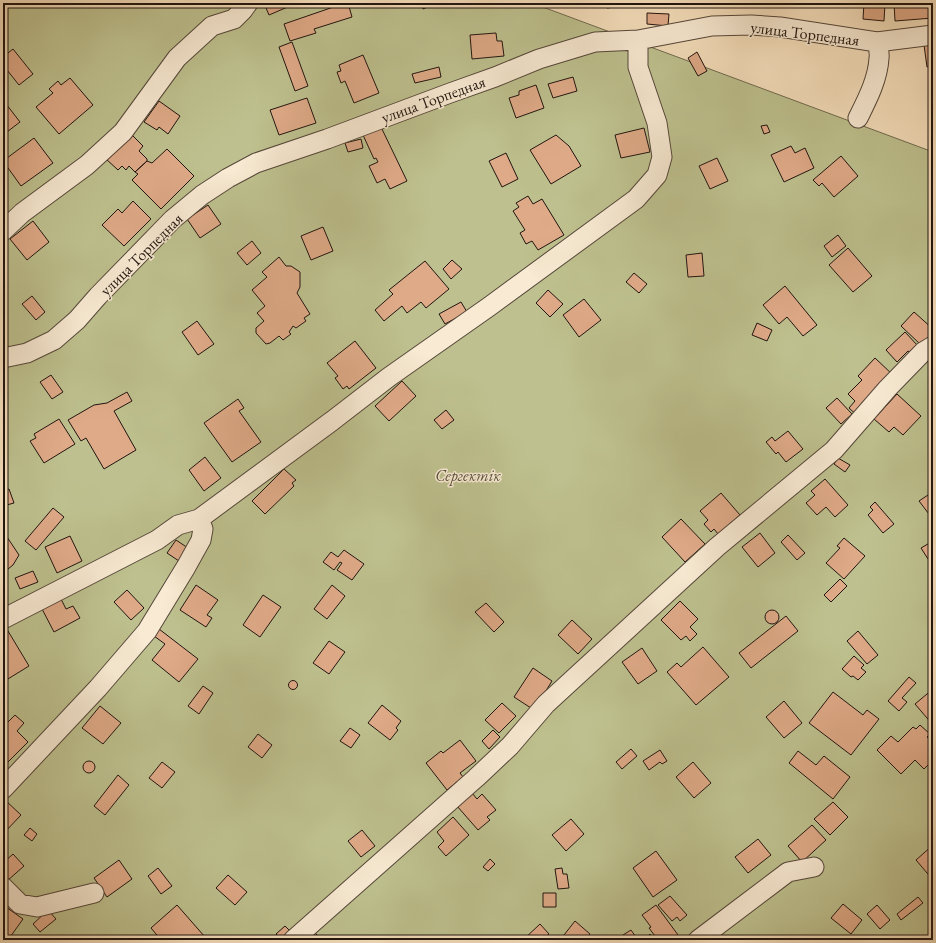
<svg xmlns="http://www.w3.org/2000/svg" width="936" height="943" font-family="'EB Garamond',serif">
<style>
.green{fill:#bec18f;stroke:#6f6a4f}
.building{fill:#dfaa88;stroke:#20140f}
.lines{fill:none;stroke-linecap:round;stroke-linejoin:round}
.street-casing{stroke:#55473a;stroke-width:21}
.street{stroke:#f8ead3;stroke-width:19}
.labels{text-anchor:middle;stroke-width:3;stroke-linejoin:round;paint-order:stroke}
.street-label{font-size:16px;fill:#20140f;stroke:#f8ead3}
.park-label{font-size:16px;font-style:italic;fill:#57513c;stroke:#f8ead3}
</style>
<rect width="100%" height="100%" fill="#f5dfbc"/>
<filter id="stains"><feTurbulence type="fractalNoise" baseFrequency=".005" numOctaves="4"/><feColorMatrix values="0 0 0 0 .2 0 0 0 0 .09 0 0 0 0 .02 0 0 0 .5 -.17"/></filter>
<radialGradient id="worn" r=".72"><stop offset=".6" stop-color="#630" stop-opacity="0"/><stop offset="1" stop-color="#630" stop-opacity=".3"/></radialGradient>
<path class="green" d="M3,3H532L933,152V940H3Z"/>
<path class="building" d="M264,3H297L269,15Z
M345,3H348L352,17L314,29L316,33L290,41L284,24Z
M420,3H437L423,9Z
M606,3H638V4L607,8Z
M864,3H885L884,21L863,19Z
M894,3H933V18L895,21Z
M647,13L669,14L668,26L647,24Z
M496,33L497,41H502L504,56L472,59L470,35Z
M292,42L308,86L295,91L279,47Z
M933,44V66L927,67L924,45Z
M13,49L33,74L19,85L3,65V57Z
M697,52L707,71L698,76L688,58Z
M363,55L379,93L354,103L345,81L341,83L337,72L341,71L339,65Z
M439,67L441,77L415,83L412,74Z
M573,77L577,91L553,98L548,84Z
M70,78L93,105L59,134L36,107L53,93L49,89L58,81L61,85Z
M536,85L544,108L516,118L509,98L519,95V91Z
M307,98L316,123L279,135L270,110Z
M3,100L20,122L3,135Z
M159,101L180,116L168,134L159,127L157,130L144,122Z
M767,125L770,132L764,134L761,126Z
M381,127L407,181L390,189L385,179L377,183L369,166L378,162L376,158L374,159L363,135Z
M644,128L650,152L621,158L615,135Z
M131,134L143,146L139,151L147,159V161L135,172L129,166L126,170L122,166L118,170L106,159Z
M556,135L569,146L581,166L551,184L530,150Z
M34,138L53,163L21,186L3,161Z
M361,139L363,148L348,152L345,143Z
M791,146L795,153L805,148L814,168L784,182L771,155Z
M167,149L194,176L161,209L132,180L138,174L135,172L147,161L152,163Z
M506,153L518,179L502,187L489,161Z
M841,156L858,176L834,197L822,183L819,186L813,180Z
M717,158L728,181L710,189L699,166Z
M528,196L533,204L542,199L564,235L538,250L532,241L526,244L520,233L525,230L513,211L519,207L516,203Z
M133,201L151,219L124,246L102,225L118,209L122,213Z
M208,205L221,224L200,238L187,219Z
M33,221L49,242L27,260L10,239Z
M323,227L333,251L311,260L301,236Z
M838,235L846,246L832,257L824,246Z
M252,241L261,253L247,265L237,253Z
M848,248L872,276L853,292L829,265Z
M702,253L704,276L688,277L686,255Z
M279,257L286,266H291L300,272V287L297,293L310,314L304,318L306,321L296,328L293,326L289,332L291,334L283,340L279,336L270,343L266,344L256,333V328L264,321L257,313L265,306L252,290L267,277L262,272Z
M452,260L462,269L451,279L443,269Z
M425,261L449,289L426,308L421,302L407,313L402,306L384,321L375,310L393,294L389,290Z
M634,273L647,284L639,293L626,282Z
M785,286L817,325L803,336L787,317L779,324L763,305Z
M548,290L563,304L550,317L536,303Z
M32,296L45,312L36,320L22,304Z
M584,299L601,320L579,337L563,315Z
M461,302L467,312L445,324L439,314Z
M914,312L933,329V332L921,345L901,326Z
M197,321L214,344L198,355L182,332Z
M757,323L772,330L767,341L752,335Z
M905,332L918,346L911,353L908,351L897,362L886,350Z
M355,341L376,368L349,389L347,386L343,389L335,378L338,376L327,363Z
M875,358L893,375L859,417L849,408L855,401L848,394L862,380L858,376Z
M51,375L63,392L52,399L40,382Z
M402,381L416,396L389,421L375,406Z
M127,392L132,401L114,411L136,450L104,469L86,438L81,441L68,420L94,405L107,403Z
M897,394L921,416L903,435L894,427L889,432L874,419Z
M837,398L852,414L841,424L826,408Z
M238,399L244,408L239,411L261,442L232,462L204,423Z
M446,410L454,420L442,429L434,420Z
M59,419L75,444L44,463L30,441L36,438L34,434Z
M788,431L803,449L786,462L778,452L776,454L766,442L772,437L775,441Z
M205,457L221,478L204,491L189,470Z
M838,458L850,465L845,472L834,464Z
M284,469L296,480L292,483L294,486L265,514L252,501Z
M825,479L848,505L835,517L826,507L817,515L806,503L815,495L811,491Z
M9,489L14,503L3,506V491Z
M721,493L740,515L718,534L714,529L711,532L704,524L708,520L700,511Z
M928,495L930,499L933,497L932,518L919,501Z
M875,502L894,524L883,533L868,515L873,510L870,507Z
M53,508L64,517L36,550L25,541Z
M681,519L705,544L685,562L662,537Z
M3,531L19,555L13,565L3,573Z
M760,533L775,553L758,567L742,547Z
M788,535L805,553L797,560L781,542Z
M70,536L82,561L57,573L45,547Z
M844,538L865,556L844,579L826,563L840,548L837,546Z
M176,540L188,548L179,561L167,553Z
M933,541V558L932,556L928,559L921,548Z
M344,550L364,564L352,580L337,570L342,563L340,562L334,570L323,562L331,552L338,557Z
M33,571L38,582L20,589L15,578Z
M840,579L847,586L831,602L824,595Z
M196,585L218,600L207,615L212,618L206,627L180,610Z
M332,585L345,596L327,619L314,609Z
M127,590L144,608L131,620L114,602Z
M263,595L281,607L260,637L243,625Z
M60,597L66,609L73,606L80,618L54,632L41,607Z
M680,601L698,619L690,627L697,634L690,641L686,636L681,640L661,620Z
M486,603L504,622L494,632L475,612Z
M765 617a7 7 0 1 1 14 0a7 7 0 1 1-14 0Z
M786,616L798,631L751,668L739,653Z
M572,620L592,639L578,654L558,635Z
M5,626L29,666L3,682V627Z
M159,629L198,659L179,682L152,660L165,644L154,636Z
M858,631L878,655L867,664L847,641Z
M329,641L345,652L329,674L313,663Z
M703,647L729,677L696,705L667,672L677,663L681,667Z
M642,648L657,671L638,684L622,662Z
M854,656L864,665L861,668L866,672L858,680L853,676L851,677L842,669Z
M533,668L552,681L534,710L514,697Z
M909,677L916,683L902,698L907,702L899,711L888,701Z
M288.5 685a4.5 4.5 0 1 1 9 0a4.5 4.5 0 1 1-9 0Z
M203,686L213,693L199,714L188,706Z
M933,689V725L915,704Z
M833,692L863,715L867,710L879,719L851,755L809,723Z
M784,701L802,723L784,738L766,717Z
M502,703L516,716L499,733L485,720Z
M382,705L401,721L396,728L398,730L390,740L368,723Z
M100,706L121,723L103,744L82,728Z
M15,715L24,723L17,731L28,742L7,763L3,760V727Z
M920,725L930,734L927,737L933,742V760L924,769L915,760L901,774L877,750L891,736L898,742L913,727L916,729Z
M350,728L360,735L351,748L340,741Z
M493,730L500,737L489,749L482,741Z
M258,734L272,745L262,758L248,747Z
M460,740L476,761L460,773L463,777L447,790L426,763L441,751L443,753Z
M631,749L637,756L622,769L616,762Z
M660,750L667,761L662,764L660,762L649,770L643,761Z
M798,751L816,765L824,756L850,777L833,799L789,763Z
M83 767a6 6 0 1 1 12 0a6 6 0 1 1-12 0Z
M162,762L175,772L162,788L149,778Z
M693,762L711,783L694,798L676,777Z
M118,775L129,785L105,815L94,806Z
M472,793L477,799L482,794L496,810L487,817L490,820L478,830L457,806Z
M4,799L21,815L4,833L3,832Z
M833,802L848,817L830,835L814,819Z
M453,817L469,835L446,856L438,847L444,841L437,832Z
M571,819L584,834L566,851L552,835Z
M812,825L826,840L802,862L788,846Z
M30,828L37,834L32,841L24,835Z
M362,830L375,846L361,857L348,841Z
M758,839L771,855L748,873L735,857Z
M933,845V880L916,860Z
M656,851L677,880L653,897L633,868Z
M13,854L24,866L7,881L3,877V863Z
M490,859L495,864L488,871L483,867Z
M119,860L132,879L107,897L94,878Z
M158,868L172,886L161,894L148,876Z
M562,868L563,874H567L569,888L558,889L555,869Z
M228,875L247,892L235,905L216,888Z
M543,893H556V907H543Z
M670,896L687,915L680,921L677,917L672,921L658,905Z
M918,897L923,903L901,920L897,914Z
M843,904L862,920L851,934L831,918Z
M3,905L23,919L8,940H3Z
M177,905L205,937L202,940H161L151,928Z
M656,905L681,939L679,940H663L662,939L658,940L649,928L651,927L642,915Z
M877,905L890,920L880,929L867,914Z
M48,910L56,919L40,932L33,924Z
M575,921L590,934L585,940H569L564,935Z
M540,924L549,934L542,940H523Z
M285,926L290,931L281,939L276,934Z
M312,929L321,940H301Z
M631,930L638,940H615Z
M650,934L654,940H644Z"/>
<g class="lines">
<defs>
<path id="street" d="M858,118C867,100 878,79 879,58C880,53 878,47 877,42
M3,231L22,213L87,165L123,132L177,58L212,26L234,19L243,10L248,3
M3,358L27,353L54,340L77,320L98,296L173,219L202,195L228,178L256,163L327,139L450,93L495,77L539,59L595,42L638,40L712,26L751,25L780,27L877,42L933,35
M199,519L332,421L389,377L490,306L636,199L657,175L662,157L657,123L638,67V40
M3,619L157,540L178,525L199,519L203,529L201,540L186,567L147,631L98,688L3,789
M3,887L20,904L37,907L94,893
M293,940L476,778L510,746L546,704L717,547L834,450L888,388L923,352L933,346
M698,940L788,872L814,867"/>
</defs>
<use href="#street" class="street-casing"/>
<use href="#street" class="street"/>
</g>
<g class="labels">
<g class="street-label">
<text transform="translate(805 33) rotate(7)" y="6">улица Торпедная</text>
<text transform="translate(433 99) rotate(-20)" y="6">улица Торпедная</text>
<text transform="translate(141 254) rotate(-45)" y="6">улица Торпедная</text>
</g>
<g class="park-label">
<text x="468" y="481">Сергектік</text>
</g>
</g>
<rect width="936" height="943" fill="none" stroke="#f5dfbc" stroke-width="16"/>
<rect x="4" y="4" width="928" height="935" fill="none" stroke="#20140f" stroke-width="2"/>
<rect x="8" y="8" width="920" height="927" fill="none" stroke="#20140f"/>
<rect width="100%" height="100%" filter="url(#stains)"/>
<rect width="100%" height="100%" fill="url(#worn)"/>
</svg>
